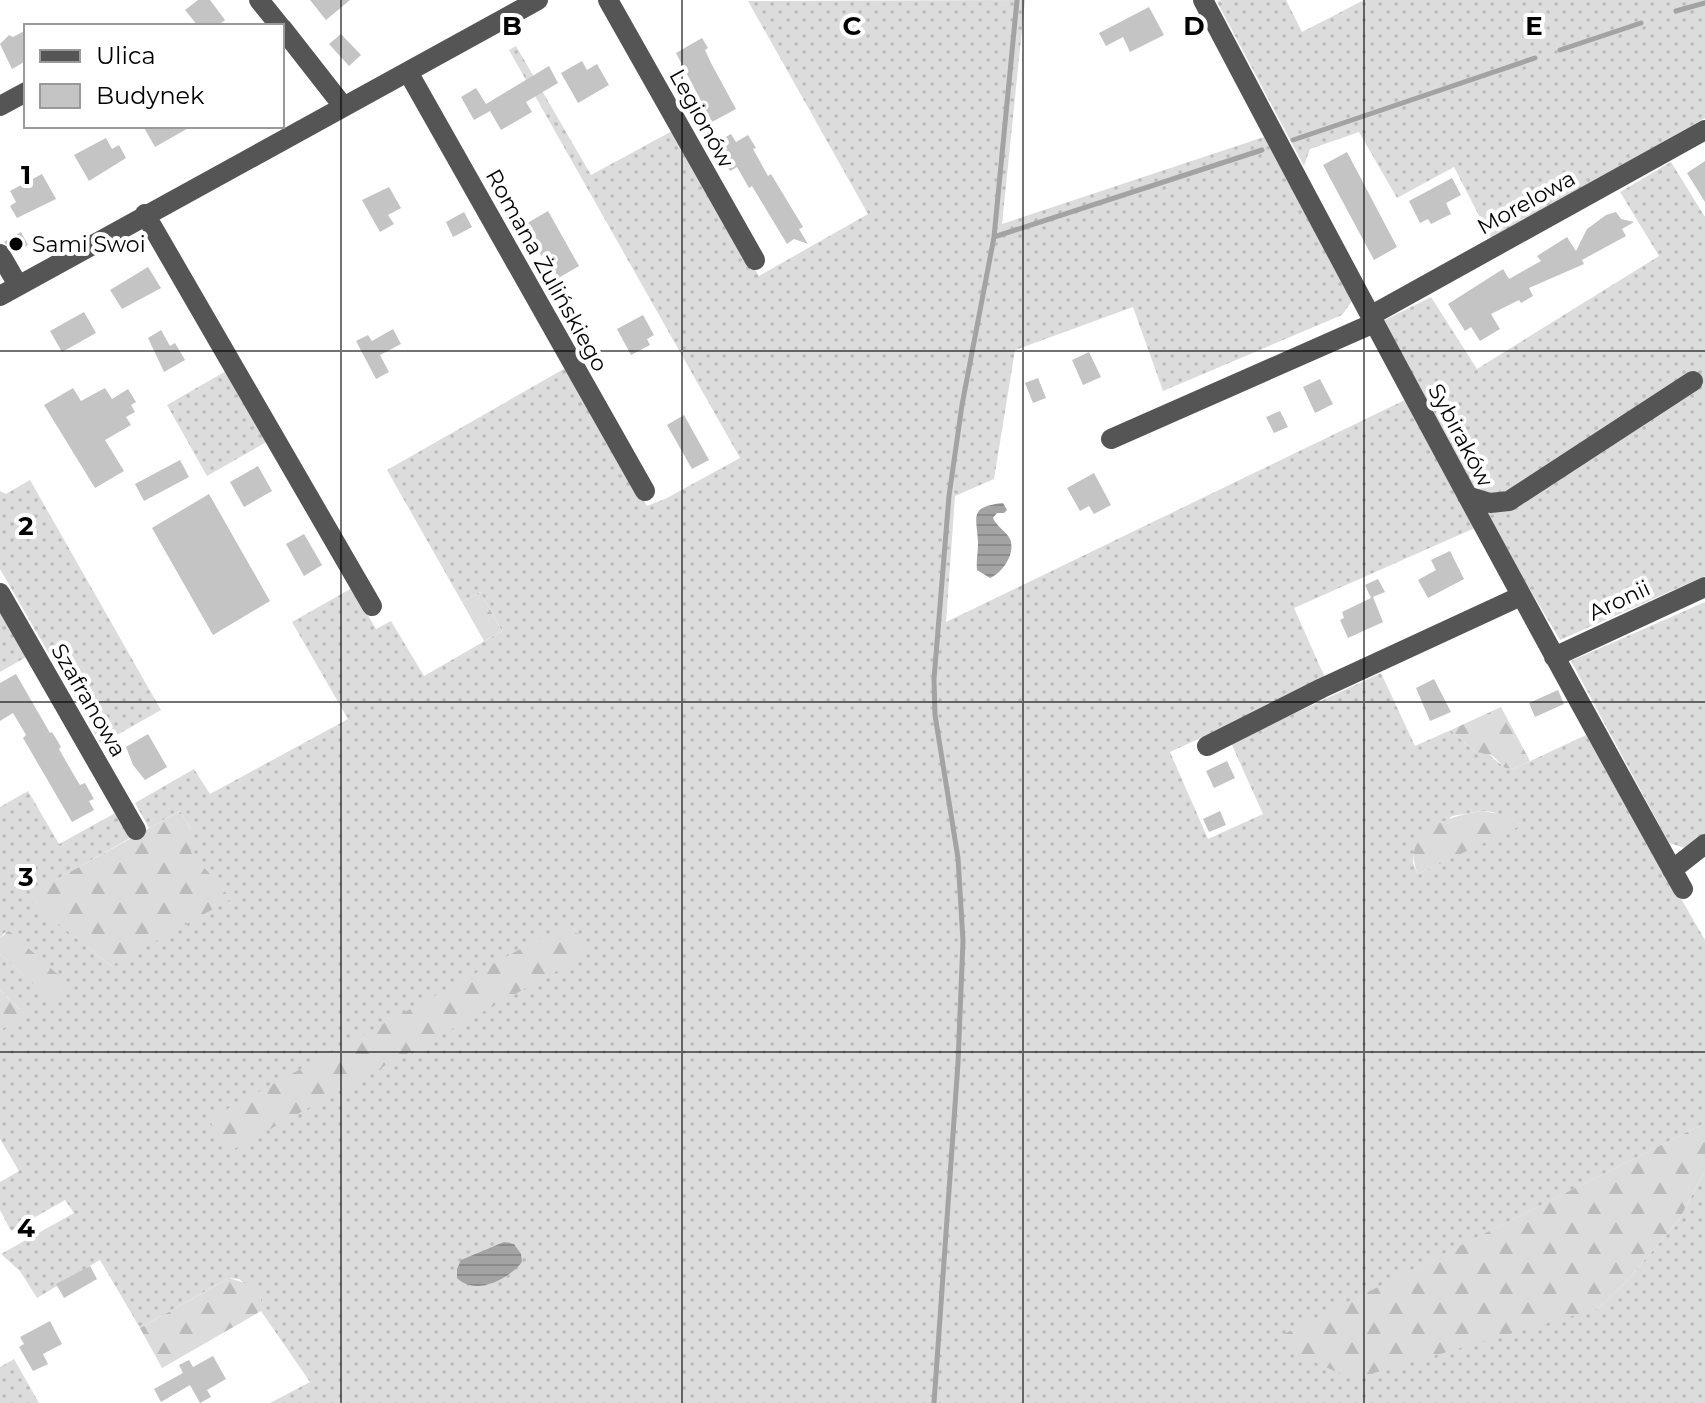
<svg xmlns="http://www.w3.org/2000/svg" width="1705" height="1403" font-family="Montserrat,sans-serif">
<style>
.grass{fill:url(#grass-dots);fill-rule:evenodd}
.forest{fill:url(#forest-firs)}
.water{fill:url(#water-rules)}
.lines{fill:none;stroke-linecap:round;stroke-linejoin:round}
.stream{stroke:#a3a3a3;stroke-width:5}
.building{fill:#c4c4c4}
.minor{stroke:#555;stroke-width:20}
.grid{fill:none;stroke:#000;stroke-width:2;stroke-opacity:0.55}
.poi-dot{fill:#000;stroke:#fff;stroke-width:3}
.labels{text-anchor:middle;stroke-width:8;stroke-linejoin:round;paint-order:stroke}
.street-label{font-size:22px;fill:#000;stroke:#fff}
.poi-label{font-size:22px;fill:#000;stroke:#fff;text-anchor:start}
.grid-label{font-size:26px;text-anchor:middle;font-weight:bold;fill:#000;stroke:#fff;stroke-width:8;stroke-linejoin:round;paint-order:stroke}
</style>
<defs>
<pattern id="grass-dots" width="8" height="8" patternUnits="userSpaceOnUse" patternTransform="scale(2)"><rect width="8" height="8" fill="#dcdcdc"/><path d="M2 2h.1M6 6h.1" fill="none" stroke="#bbb" stroke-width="1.8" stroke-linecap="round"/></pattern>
<pattern id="forest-firs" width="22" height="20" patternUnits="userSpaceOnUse" patternTransform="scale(2)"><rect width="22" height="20" fill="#dcdcdc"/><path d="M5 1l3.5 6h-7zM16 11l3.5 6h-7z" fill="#bbb"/></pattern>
<pattern id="water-rules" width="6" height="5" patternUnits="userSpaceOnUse" patternTransform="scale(2)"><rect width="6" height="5" fill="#a3a3a3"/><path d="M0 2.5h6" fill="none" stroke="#8b8b8b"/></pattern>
</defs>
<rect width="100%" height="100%" fill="#fff"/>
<path class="grass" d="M1025,0L1002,224L1264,137L1352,301L1342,315L1163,391L1133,307L1015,350L994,479L955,496L946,622L1409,398L1477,527L1294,608L1326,680L1170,752L1208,839L1263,814L1231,743L1381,673L1415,746L1451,730L1474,751L1487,753L1505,768L1513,769L1586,735L1705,940V1123L1277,1338L1597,1309L1623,1285L1679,1220L1705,1170V1403H270L310,1382L261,1311V1298L239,1279L229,1278L140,1328L100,1260L37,1298L20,1271L1,1254L74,1213L65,1200L11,1231L0,1210V1182L19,1171L0,1139V1030L25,1015L0,990V954L52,1000L5,932L0,938V807L28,791L59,844L119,811L132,837L26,897L111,966L198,862L191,852V829L180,811L149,828L135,803L194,769L210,794L348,719L292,622L352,588L376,629L391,621L424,676L502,631L480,592L462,602L387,470L569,366L647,506L665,499L740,458L509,50L516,46L591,175L674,130L759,276L868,214L748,1ZM1481,811L1493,812L1521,824L1418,874L1413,863L1414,853L1452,816Z
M1221,0H1286L1302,32L1364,0H1705V118L1491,239L1454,167L1397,198L1359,132L1310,149L1304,166L1217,2Z
M1671,162L1705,217V576L1560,640L1479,504L1507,496L1468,489L1383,321L1431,297L1477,369L1659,256L1620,192Z
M226,371L268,441L207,476L167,405Z
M30,480L161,710L101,744L0,569V491L6,494Z
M1705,602V836L1685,848L1669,843L1571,661Z
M0,607L28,656L0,672Z
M14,1359L39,1403H0V1367Z"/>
<path class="forest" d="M480,592L502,631L484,641L462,602Z
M1501,707L1530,761L1513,769L1505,768L1493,756L1474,751L1451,730Z
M180,811L191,829V852L231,899L111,966L25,897Z
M1481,811L1507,815L1522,825L1418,874C1399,832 1449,816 1481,811Z
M566,924L595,950L227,1153L209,1119Z
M9,931L73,988L52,1001L0,954V938Z
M0,990L26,1016L0,1030Z
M1705,1123V1170L1679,1220L1623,1285L1597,1309L1353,1379L1314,1362L1276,1338Z
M229,1278L248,1284L261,1298V1311L162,1368L140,1328Z"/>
<path class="water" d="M1003,503L1007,510L1004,513H997L993,518C997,527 1006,531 1010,539C1016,554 1002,573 990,578L977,570C976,561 978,553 978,543C977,516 968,507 1003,503Z
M504,1242L514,1244L521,1254L522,1262C508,1280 475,1296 457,1278V1269L461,1260Z"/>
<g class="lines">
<path class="stream" d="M1676,11L1705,3
M1560,50L1641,23
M1293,140L1535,58
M994,237L1262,150
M934,1403L958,1063L963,941L958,858L935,715L934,679L949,496L962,405L994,237L1017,0"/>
</g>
<path class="building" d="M198,0H210L225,20L217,26H198L185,10Z
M310,0H350L326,20Z
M1149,7L1164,35L1130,52L1123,37L1106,46L1099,33Z
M26,30V61L12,69L0,44L9,35L13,37Z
M341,34L361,55L349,66L329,44Z
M702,38L708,48L705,50L711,63L736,109L712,122L676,53Z
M582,61L587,70L597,64L609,85L578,103L561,73Z
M549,66L558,83L526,102L532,112L501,130L490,111L474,120L461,97L476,88L486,104Z
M143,126H192L155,147Z
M731,134L736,142L748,135L756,148L753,149L768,176L771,174L803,227L799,229L808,244L794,239L787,244L752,186L749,188L737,167L730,171L715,143Z
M106,138L112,149L119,145L126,158L89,181L74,155Z
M1347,152L1397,247L1374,260L1323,165Z
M1705,161V202L1687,173Z
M42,174L56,199L17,218L10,206L16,202L10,191Z
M1452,178L1461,195L1446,203L1451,214L1431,224L1428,219L1420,223L1409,201Z
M389,187L401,208L388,215L394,224L380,232L362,200Z
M548,211L579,266L555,280L524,225Z
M464,212L472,227L453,237L446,222Z
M1616,212L1621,219L1634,222L1622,229L1626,236L1582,260L1584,264L1529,288L1533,296L1521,303L1519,300L1491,314L1500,329L1480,341L1471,327L1465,331L1448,304L1503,269L1509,279L1541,261L1537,256L1567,237L1576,251L1587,229L1606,215Z
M21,232L28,245L14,253L4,242Z
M148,267L161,288L122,309L110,290Z
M84,312L96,333L62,352L50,331Z
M643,315L654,335L647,339L650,345L631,355L617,329Z
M393,329L401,344L380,355L389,372L376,379L356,341L368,335L372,341Z
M161,330L170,346L175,343L185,360L164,372L148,338Z
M1089,352L1101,377L1083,385L1072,360Z
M1038,378L1046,398L1033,403L1025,383Z
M1320,379L1333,404L1315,413L1303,387Z
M73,388L81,401L105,388L112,399L128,389L136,402L131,405L135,412L126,417L131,425L105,440L124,471L95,488L44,405Z
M1280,411L1288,427L1274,433L1266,417Z
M684,415L709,460L692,469L667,425Z
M180,460L189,477L144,501L135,484Z
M258,466L272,491L244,507L230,482Z
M1094,473L1111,505L1094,514L1089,506L1080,511L1067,488Z
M209,494L270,601L213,635L152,528Z
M304,534L322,565L304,576L286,544Z
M1450,551L1464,579L1428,598L1418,580L1436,570L1431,560Z
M1378,579L1385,592L1373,597L1383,622L1348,638L1340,620L1344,618L1342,612L1371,598L1365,585Z
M16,674L50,733L52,732L57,740L61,747L59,749L75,777L80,785L85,783L94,799L89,801L94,810L72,822L23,738L26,735L13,713L0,721V683Z
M1434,679L1451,712L1430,721L1416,688Z
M1558,690L1564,704L1535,717L1529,703Z
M148,734L167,767L145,780L133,765L126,747Z
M1227,761L1235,778L1214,788L1206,771Z
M1220,811L1226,825L1209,832L1203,819Z
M90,1266L97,1279L64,1298L56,1284Z
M50,1321L62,1344L43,1354L48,1364L33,1371L19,1347L24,1344L20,1337Z
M213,1356L226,1379L207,1390L211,1397L200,1403L190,1385L161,1402L154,1389L183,1373L179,1365L189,1360L193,1367Z"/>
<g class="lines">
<path class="minor" d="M259,0L280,26
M608,0L755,260
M1203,0C1360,298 1519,595 1683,889
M282,28L343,106
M408,72L645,491
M0,106L26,92
M145,214L372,606
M0,254L18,285
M0,296L538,0
M1370,316L1705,130
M1111,439L1374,323
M1467,496L1490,503L1509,501L1693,381
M0,593L136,830
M1554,657L1705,587
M1207,746L1322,688L1521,596
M1672,870L1705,844"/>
</g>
<path class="grid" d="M341,0V1403M682,0V1403M1023,0V1403M1364,0V1403M0,351H1705M0,702H1705M0,1052H1705"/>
<circle class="poi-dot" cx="16" cy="244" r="8"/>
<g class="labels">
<g class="street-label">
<text transform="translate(702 118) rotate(61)" y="8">Legionów</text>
<text transform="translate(1526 202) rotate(-29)" y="8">Morelowa</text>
<text transform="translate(547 270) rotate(61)" y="8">Romana Żulińskiego</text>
<text transform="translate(1461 435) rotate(62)" y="8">Sybiraków</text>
<text transform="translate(1619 600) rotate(-25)" y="8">Aronii</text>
<text transform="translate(89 700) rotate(60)" y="8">Szafranowa</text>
</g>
<g class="poi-label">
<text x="32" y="252">Sami Swoi</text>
</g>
</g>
<g class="grid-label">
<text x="512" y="35">B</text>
<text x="852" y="35">C</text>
<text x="1194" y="35">D</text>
<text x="1534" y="35">E</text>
<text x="26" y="184">1</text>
<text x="26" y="535">2</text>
<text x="26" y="886">3</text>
<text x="26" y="1237">4</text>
</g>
<rect x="24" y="24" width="260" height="104" fill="#ffffff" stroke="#999999" stroke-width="2"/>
<rect x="40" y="50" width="40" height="12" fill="#555555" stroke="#999999" stroke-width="2"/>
<text x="96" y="64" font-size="24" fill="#000000">Ulica</text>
<rect x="40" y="84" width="40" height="24" fill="#c4c4c4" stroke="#999999" stroke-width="2"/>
<text x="96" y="104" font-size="24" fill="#000000">Budynek</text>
</svg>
